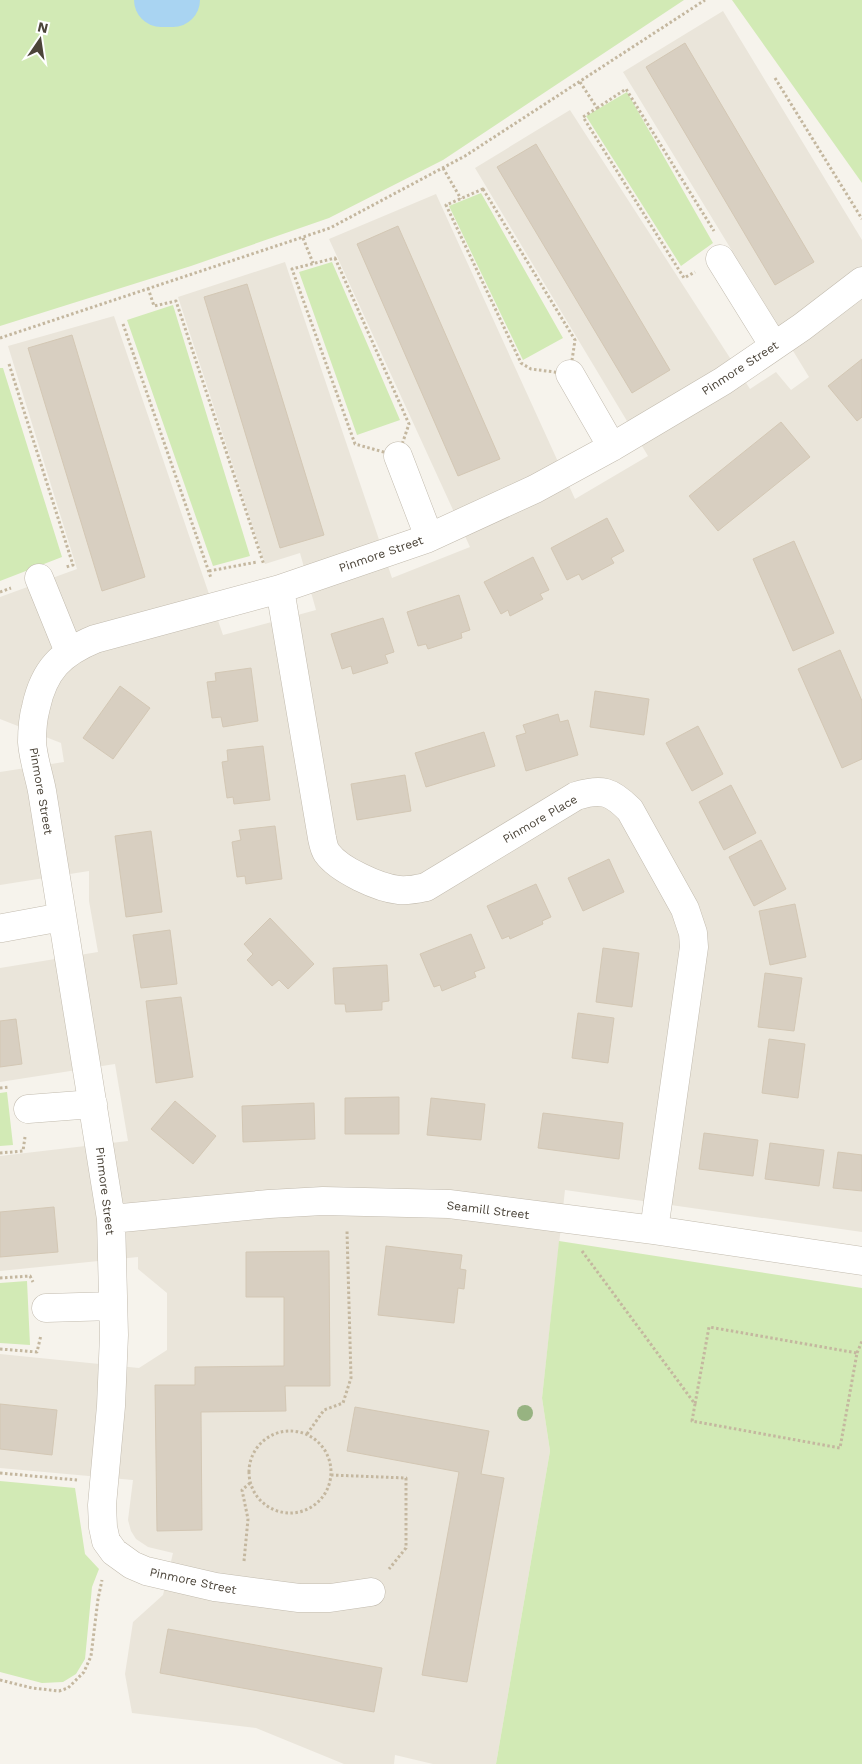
<svg xmlns="http://www.w3.org/2000/svg" width="862" height="1764" font-family="'Work Sans',sans-serif">
<style>
.residential{fill:#eae5da}
.green{fill:#d2eab5}
.lines{fill:none;stroke-linecap:round;stroke-linejoin:round}
.river{stroke:#a9d4f2;stroke-width:54}
.building{fill:#d8cfc1;stroke:#d3c7b4}
.minor-casing{stroke:#c2bbae;stroke-width:29}
.path{stroke:#c4b79f;stroke-width:3;stroke-dasharray:2.5 2.5;stroke-linecap:butt}
.minor{stroke:#fff;stroke-width:28}
.tree{fill:#97b381}
.labels{text-anchor:middle;stroke-width:4;stroke-linejoin:round;paint-order:stroke}
.street-label{font-size:12px;fill:#4b4439;stroke:#fff}
</style>
<rect width="100%" height="100%" fill="#f6f3ec"/>
<path class="residential" d="M723,11L862,240V1232L565,1190L542,1398L550,1451L496,1764H433L395,1755L394,1764H344L256,1728L132,1713L125,1674L133,1622L163,1595L173,1553L148,1547L136,1539L131,1531L128,1520L133,1480L0,1468V1354L139,1368L167,1350V1293L138,1269V1257L0,1271V1156L128,1141L115,1064L0,1082V968L98,952L89,901V871L0,885V772L64,762L61,743L0,719V597L77,569L8,346L114,316L223,635L316,610L300,553L265,564L178,297L285,262L392,578L470,547L329,239L436,194L575,499L648,456L475,168L570,110L750,389L776,372L791,390L809,377L623,72Z"/>
<path class="green" d="M0,0H684L443,160L329,218L191,266L0,326Z
M732,0H862V183Z
M627,92L713,243L681,266L586,116Z
M481,193L563,338L523,360L449,206Z
M332,262L400,420L357,435L299,272Z
M173,305L250,556L213,566L127,320Z
M0,368H3L62,557L0,581Z
M7,1092L13,1145L0,1146V1093Z
M559,1241L862,1288V1764H496L550,1451L542,1398Z
M27,1281L30,1345L0,1343V1283Z
M0,1481L75,1488L85,1554L99,1569L92,1587L85,1659L76,1674L63,1682L42,1683L0,1672Z"/>
<g class="lines">
<path class="river" d="M161,0H173"/>
</g>
<path class="building" d="M685,43L814,262L775,285L646,67Z
M536,144L670,370L632,393L497,167Z
M398,226L500,459L458,476L357,244Z
M247,284L324,535L280,548L204,297Z
M72,335L145,577L102,591L28,348Z
M862,359V417L857,421L828,386Z
M781,422L810,457L718,531L689,496Z
M607,518L624,551L611,558L614,563L582,580L579,574L567,580L551,548Z
M794,541L834,633L793,651L753,559Z
M533,557L549,590L540,594L543,599L510,616L508,610L501,614L484,582Z
M459,595L470,630L461,633L462,638L428,649L426,644L418,646L407,612Z
M383,618L394,652L385,655L388,663L353,674L351,666L342,669L331,634Z
M840,650L862,701V759L842,768L798,669Z
M251,668L258,721L223,727L221,717L212,718L207,682L216,681L215,673Z
M120,686L150,708L113,759L83,738Z
M595,691L649,699L644,735L590,727Z
M558,714L560,722L568,720L578,755L526,771L516,736L526,733L523,725Z
M698,726L723,774L692,791L666,743Z
M484,732L495,766L426,787L415,753Z
M263,746L270,800L234,804L233,797L227,798L222,762L228,761L227,750Z
M405,775L411,811L357,820L351,784Z
M731,785L756,833L724,850L699,802Z
M275,826L282,879L246,884L245,876L237,877L232,842L241,840L239,830Z
M151,831L162,912L126,917L115,836Z
M761,840L786,889L754,906L729,857Z
M609,859L624,892L583,911L568,878Z
M536,884L551,917L542,921L543,924L510,939L509,936L502,939L487,906Z
M795,904L806,957L770,965L759,911Z
M270,918L314,964L288,989L279,980L272,986L247,960L253,954L244,944Z
M170,930L177,984L141,988L133,935Z
M471,934L485,968L474,972L476,977L442,991L440,985L434,987L420,954Z
M603,948L639,953L632,1007L596,1002Z
M387,965L389,1001L382,1002V1010L346,1012L345,1004H335L333,968Z
M765,973L802,978L794,1031L758,1027Z
M181,997L193,1077L156,1083L146,1001Z
M578,1013L614,1018L608,1063L572,1058Z
M16,1019L22,1064L0,1067V1021Z
M769,1039L805,1044L798,1098L762,1093Z
M399,1097V1134H345V1098Z
M431,1098L485,1104L481,1140L427,1135Z
M175,1101L216,1136L193,1164L151,1129Z
M314,1103L315,1139L243,1142L242,1106Z
M543,1113L623,1123L619,1159L538,1148Z
M704,1133L758,1140L753,1176L699,1169Z
M770,1143L824,1150L819,1186L765,1179Z
M838,1152L862,1155V1191L833,1188Z
M54,1207L58,1252L0,1257V1212Z
M386,1246L462,1255L460,1269L466,1270L464,1289L458,1288L454,1323L378,1315Z
M329,1251L330,1386H285L286,1411L201,1412L202,1530L157,1531L155,1385H195V1367L284,1366V1297H246V1252Z
M0,1404L57,1410L52,1455L0,1449Z
M355,1407L489,1431L481,1474L504,1478L467,1682L422,1675L459,1472L347,1451Z
M168,1629L382,1668L374,1712L160,1673Z"/>
<g class="lines">
<defs>
<path id="minor" d="M720,259L774,346
M570,374L612,447
M398,456L429,537
M39,578L69,652
M280,589L322,838C323,843 324,849 327,853C339,870 379,888 399,890C409,891 417,889 426,887L576,796C602,788 611,791 630,810L685,909L693,933L694,947L654,1230
M2,928L62,917
M28,1109L93,1104
M111,1219L269,1204L323,1201L449,1204L654,1230L862,1261
M46,1308L113,1306
M371,1592L330,1598H299L215,1587L146,1571L132,1565L114,1552L106,1541L103,1527L102,1505L111,1406L114,1335L111,1219L42,791C39,775 33,758 32,742C32,731 33,718 36,707C44,670 61,653 95,639L280,589L426,539L535,489L612,447L723,381L802,327L862,281"/>
</defs>
<use href="#minor" class="minor-casing"/>
<path class="path" d="M775,78L862,219
M580,82L597,108L583,117L684,278L695,272
M597,108L626,89L714,231
M443,168L461,199
M483,189L575,340L570,374L531,369L521,363L446,205Z
M303,238L313,263
M335,258L409,424L398,456L355,444L292,269Z
M148,288L154,306L176,301L264,565
M123,324L211,578
M0,338L330,228L465,156L705,0
M9,364L73,565L66,567
M209,571L257,562
M0,592L11,588
M0,1088L9,1087
M0,1153L23,1151L25,1137
M582,1251L695,1404L692,1421L840,1448L857,1353L709,1327L695,1404
M0,1278L30,1276L33,1282
M0,1349L37,1352L41,1335
M857,1353L862,1341
M249 1472a41 41 0 1 1 82 0a41 41 0 1 1-82 0Z
M307,1434L324,1410L343,1403L351,1378L347,1231
M0,1473L77,1480
M331,1475L406,1478V1548L389,1569
M244,1561L248,1519L242,1490L250,1483
M0,1680L32,1688L59,1691L68,1688L84,1672L91,1656L98,1599L102,1580"/>
<use href="#minor" class="minor"/>
</g>
<circle class="tree" cx="525" cy="1413" r="8"/>
<g class="labels">
<g class="street-label">
<text transform="translate(740 368) rotate(-33)" y="4">Pinmore Street</text>
<text transform="translate(381 554) rotate(-19)" y="4">Pinmore Street</text>
<text transform="translate(41 791) rotate(80)" y="4">Pinmore Street</text>
<text transform="translate(540 819) rotate(-30)" y="4">Pinmore Place</text>
<text transform="translate(105 1191) rotate(83)" y="4">Pinmore Street</text>
<text transform="translate(488 1210) rotate(7)" y="4">Seamill Street</text>
<text transform="translate(193 1581) rotate(12)" y="4">Pinmore Street</text>
</g>
</g>
<g transform="translate(40 40) rotate(13)" stroke="#ffffff" stroke-width="4" paint-order="stroke">
<path d="M0-4L9 19L0 12L-9 19Z" fill="#4b4439"/>
<text y="-8" font-size="14" font-weight="bold" text-anchor="middle" fill="#4b4439">N</text>
</g>
</svg>
